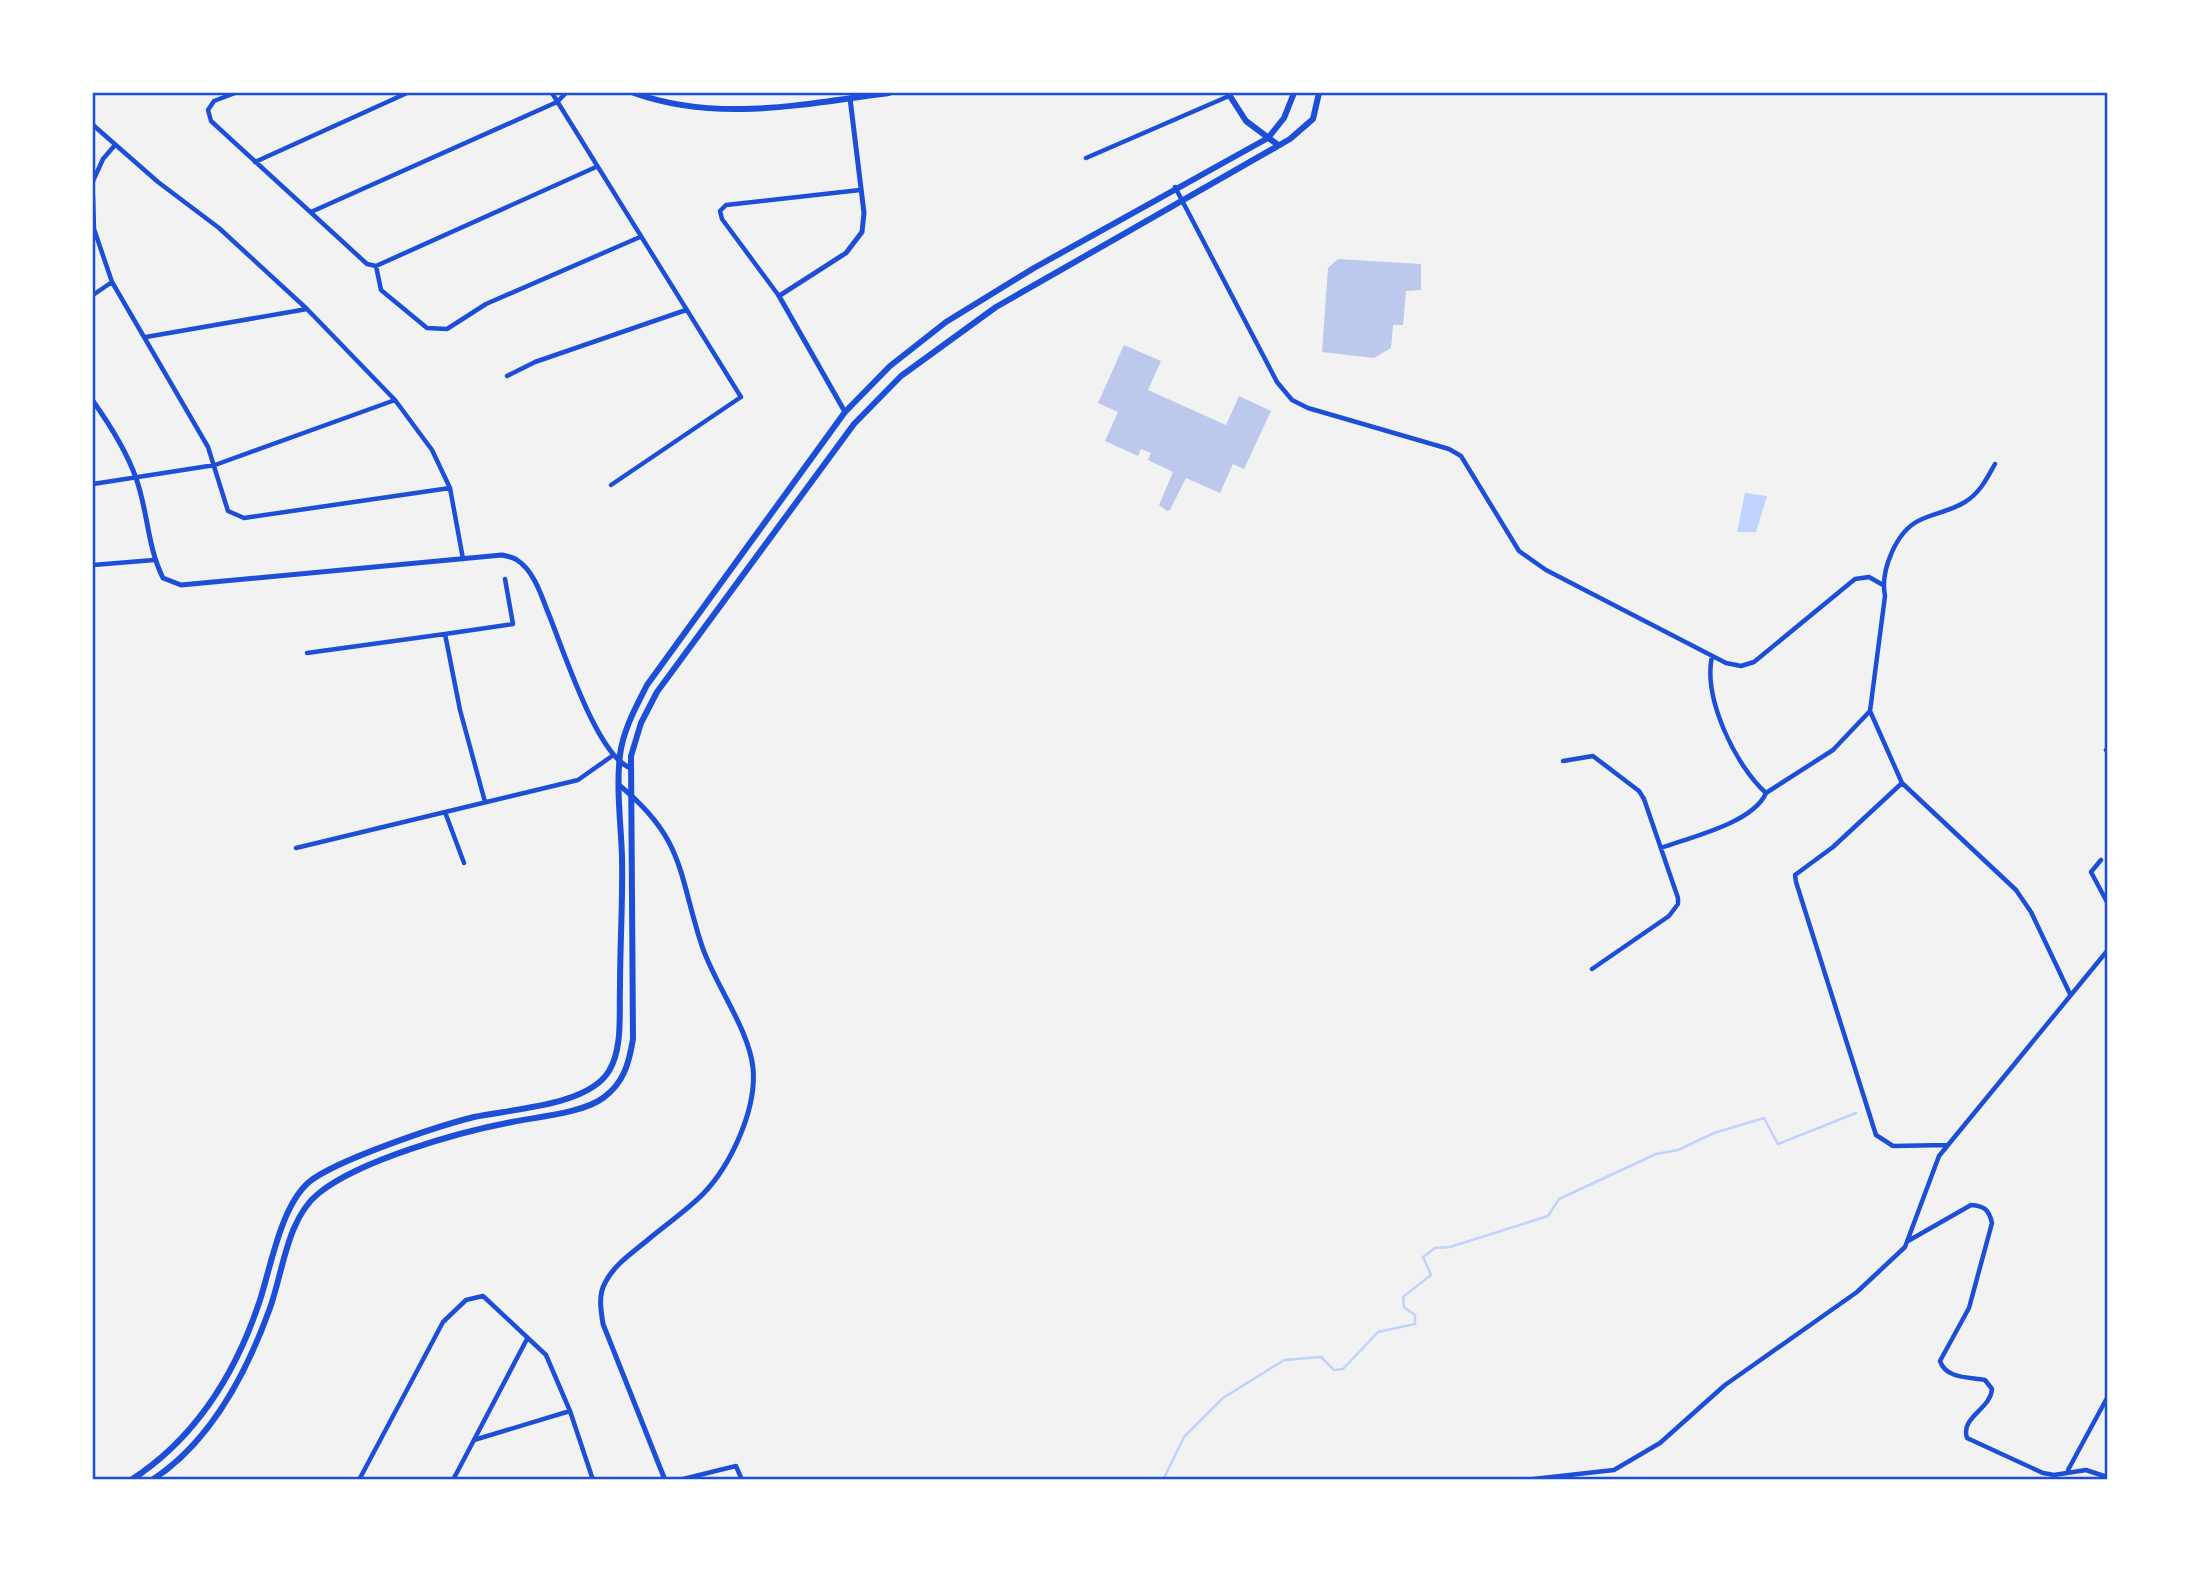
<svg xmlns="http://www.w3.org/2000/svg" width="2200" height="1573" font-family="'Golos Text',sans-serif">
<style>
.water{fill:#bfd3fe}
.lines{fill:none;stroke-linecap:round;stroke-linejoin:round}
.stream{stroke:#bfd3fe;stroke-width:2.5}
.building{fill:#bdc9ec}
.minor{stroke:#1d4ed8;stroke-width:4.5}
.tertiary{stroke:#1d4ed8;stroke-width:5}
.secondary{stroke:#1d4ed8;stroke-width:6}
.neatline{fill:none;stroke:#1d4ed8;stroke-width:2.5}
</style>
<rect width="100%" height="100%" fill="#f2f2f2"/>
<path class="water" d="M1745,493L1767,496L1756,532H1737Z"/>
<g class="lines">
<path class="stream" d="M1163,1480L1184,1437L1223,1398L1284,1360L1321,1357L1334,1370L1343,1369L1378,1332L1415,1324V1315L1404,1307L1403,1297L1431,1275L1423,1257L1435,1248L1450,1247L1548,1216L1559,1199L1656,1154L1678,1150L1714,1133L1764,1118L1778,1144L1856,1113"/>
</g>
<path class="building" d="M1338,259L1421,264V290L1406,291L1403,325H1393L1391,348L1374,358L1322,352L1328,268Z
M1124,345L1161,361L1148,390L1226,425L1239,396L1271,411L1244,469L1233,464L1220,493L1186,478L1170,510L1167,511L1159,505L1173,472L1148,460L1151,453L1141,449L1138,456L1105,441L1118,412L1098,403Z"/>
<g class="lines">
<path class="minor" d="M235,93L214,101L208,110L211,121L367,264L376,266L596,167
M552,93L741,397L611,485
M93,125L158,182L219,228L307,309L395,400L432,450L450,488L463,559
M1086,158L1229,96
M255,162L407,93
M93,181L103,159L115,145
M1175,187L1277,382L1292,400L1308,408L1449,449L1461,456L1519,551L1546,570L1726,663L1741,666L1754,662L1855,579L1869,577L1883,585
M93,196L94,229L112,282L208,447L228,511L244,518L450,488
M311,212L557,102L566,93
M376,266L381,290L427,328L447,329L486,304L640,237
M93,295L112,282
M779,296L722,219L720,211L726,205L860,190
M146,337L307,309
M507,376L535,362L686,310
M1995,464C1987,478 1980,493 1965,502C1951,511 1934,513 1920,520C1896,531 1880,571 1885,596L1870,711L1902,783L2016,890L2031,912L2070,994
M93,484L215,465L395,400
M93,565L154,560
M445,634L513,624L505,579
M307,653L445,634L460,710L485,802
M1712,656C1703,698 1735,765 1766,793L1833,750L1870,711
M2106,750L2107,751
M1563,761L1593,756L1639,791L1644,799L1678,898V904L1669,916L1592,969
M1902,783L1833,847L1795,875L1796,882L1876,1135L1893,1146L1947,1145
M445,812L464,863
M296,848L578,780L612,756
M1661,848C1691,837 1753,823 1766,793
M2101,860L2091,872L2107,902
M1908,1241L1971,1205C1985,1206 1989,1210 1992,1223L1969,1308L1940,1361C1946,1379 1969,1377 1985,1380L1992,1389C1991,1409 1960,1417 1967,1438L2043,1473L2054,1475L2086,1470L2107,1477
M474,1440L570,1411
M2068,1470L2107,1398
M359,1480L443,1322L466,1300L483,1296L546,1355L570,1411L593,1480
M453,1480L527,1339
M679,1480L736,1466L742,1480
M1524,1480L1614,1470L1660,1443L1725,1385L1857,1292L1905,1247L1939,1156L2107,951"/>
<path class="tertiary" d="M93,401C110,425 126,450 136,478C148,511 147,546 163,578L181,585L502,555C507,556 513,557 517,560C533,570 541,594 547,610C562,645 597,758 631,768
M845,412L779,296L846,253L862,232L864,213L850,98
M619,785C685,839 678,873 702,946C715,985 749,1029 753,1068C757,1109 731,1165 703,1194C687,1210 667,1224 650,1238C635,1251 614,1264 605,1283C598,1295 601,1311 603,1324L665,1480"/>
<path class="secondary" d="M634,93C719,123 802,104 889,93
M1228,93L1246,121L1278,145
M131,1480C196,1438 236,1373 260,1300C271,1266 281,1206 309,1182C336,1160 438,1126 474,1117C511,1109 588,1106 609,1071C623,1048 619,1013 620,987C620,944 623,900 622,857C621,824 616,789 620,755C623,730 636,707 647,685L845,412L890,366L946,322L1034,268L1268,138L1284,118L1294,93
M152,1480C211,1442 247,1372 270,1308C283,1272 287,1218 319,1193C360,1160 459,1132 512,1122C537,1117 583,1113 603,1098C624,1083 629,1063 633,1039L631,756L641,723L657,692L854,424L901,376L996,307L1290,139L1313,119L1319,93"/>
</g>
<rect width="2200" height="1573" fill="none" stroke="#ffffff" stroke-width="189"/>
<rect x="94" y="94" width="2012" height="1384" class="neatline"/>
</svg>
